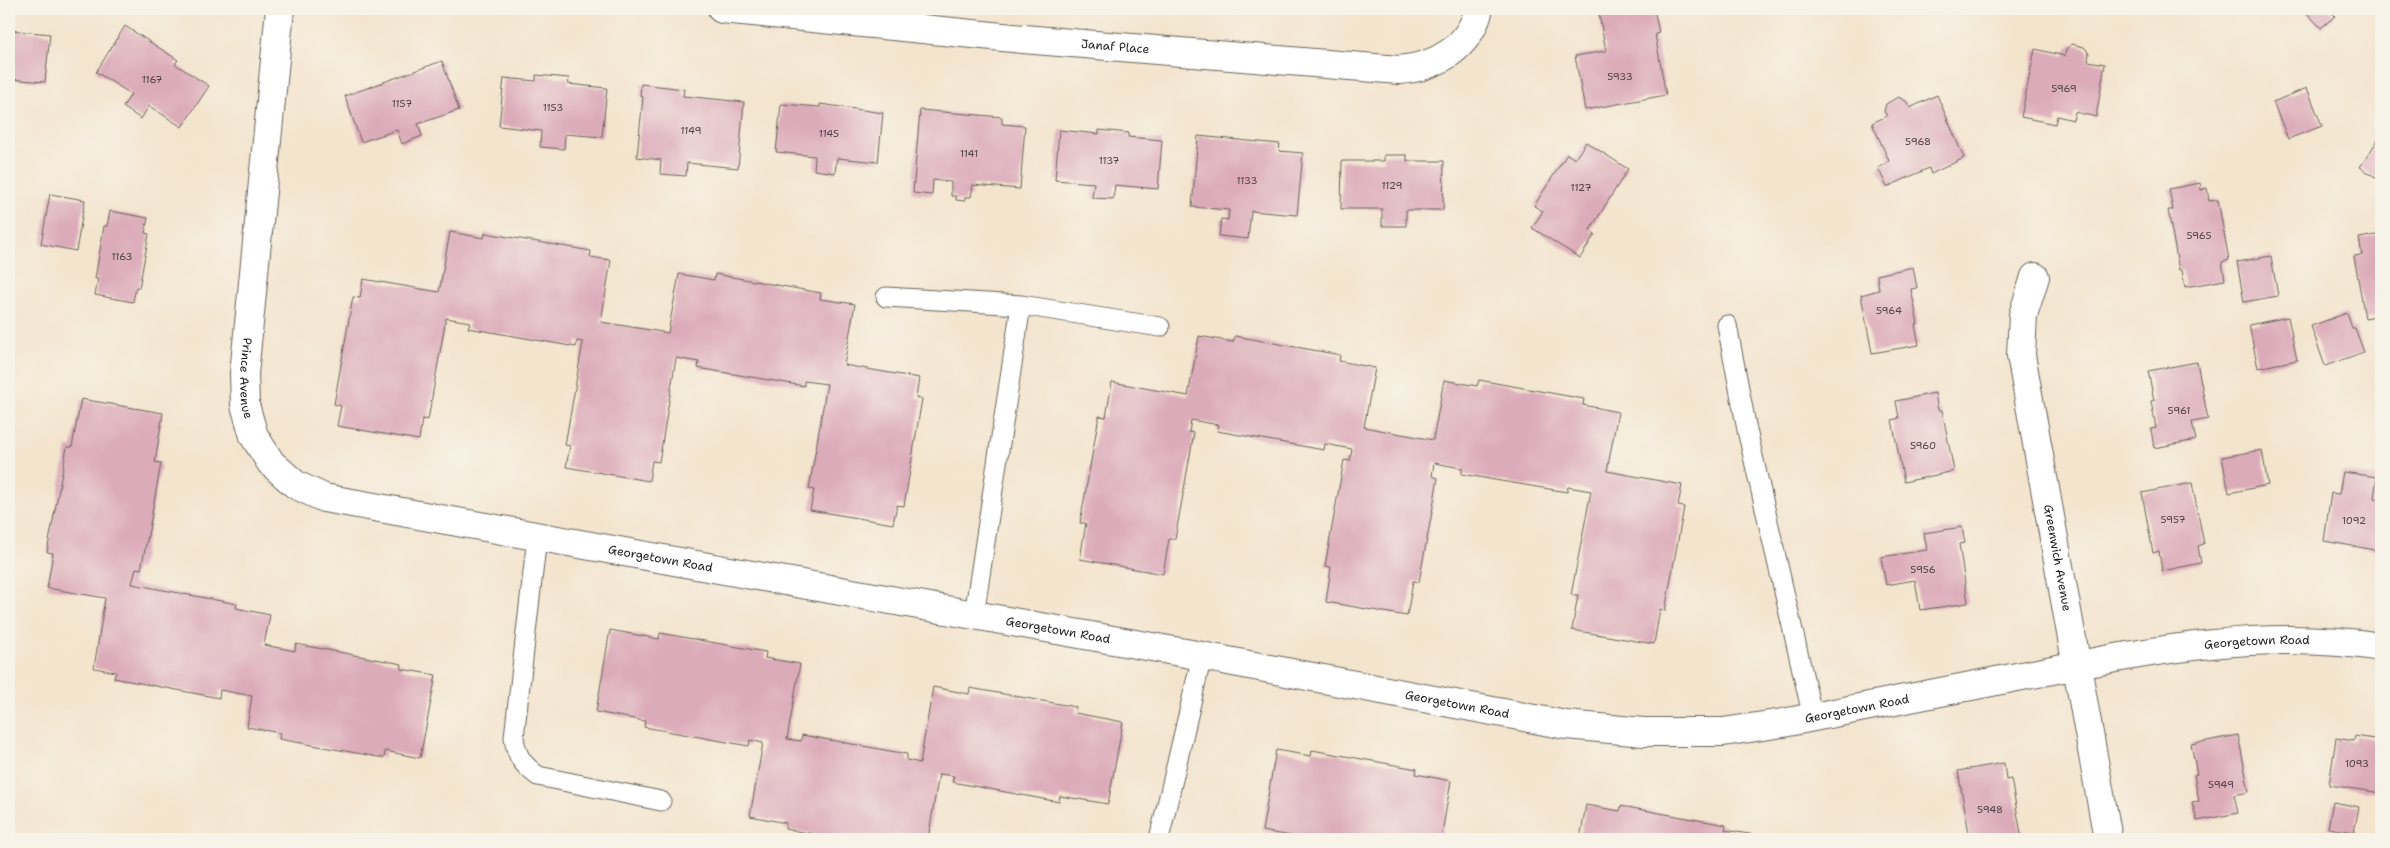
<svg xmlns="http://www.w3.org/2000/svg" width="2390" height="848" font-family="'Shantell Sans',sans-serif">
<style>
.building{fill:#dcabba}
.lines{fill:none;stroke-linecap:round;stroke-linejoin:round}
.lane-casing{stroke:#67625a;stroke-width:21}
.street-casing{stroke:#67625a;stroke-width:30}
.lane{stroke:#fff;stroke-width:19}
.street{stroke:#fff;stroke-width:28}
.labels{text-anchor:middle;stroke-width:4.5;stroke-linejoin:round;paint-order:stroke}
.number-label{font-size:10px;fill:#4c4044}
.street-label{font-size:12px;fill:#1c1c1c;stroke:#f7f3e8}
</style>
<rect width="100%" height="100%" fill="#f7f3e8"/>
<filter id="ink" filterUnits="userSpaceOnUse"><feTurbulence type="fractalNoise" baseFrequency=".02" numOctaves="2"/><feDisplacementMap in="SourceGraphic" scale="10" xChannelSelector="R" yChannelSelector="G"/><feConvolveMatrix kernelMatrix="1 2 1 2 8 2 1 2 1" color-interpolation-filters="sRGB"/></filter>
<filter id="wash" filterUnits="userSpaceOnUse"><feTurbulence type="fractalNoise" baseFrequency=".0096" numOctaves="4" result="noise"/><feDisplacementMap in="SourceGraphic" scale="20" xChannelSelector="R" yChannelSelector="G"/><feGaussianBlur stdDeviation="1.12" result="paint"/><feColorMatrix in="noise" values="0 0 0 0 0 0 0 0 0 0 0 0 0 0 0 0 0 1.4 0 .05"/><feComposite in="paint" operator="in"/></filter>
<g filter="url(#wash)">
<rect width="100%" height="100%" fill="#f3e4cd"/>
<g id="blocks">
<path class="building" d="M1598,9H1654L1659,33L1655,34L1666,95L1585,110L1575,56L1606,51Z
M2303,9H2328L2335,16L2321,28Z
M125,26L178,60L175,64L209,86L182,127L149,106L141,119L123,107L131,94L96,72Z
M9,30L50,34L45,82L9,79Z
M2072,44L2084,47L2089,53L2088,61L2105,64L2096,117L2075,112L2073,120L2057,116L2055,124L2021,117L2035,49L2065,56L2066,49Z
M442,61L459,110L418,124L422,136L402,144L397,130L361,142L345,96Z
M536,75L569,78L568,84L607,88L602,137L565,134L564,149L540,147L541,131L499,126L504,78L536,81Z
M641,84L684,89L683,96L744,102L738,168L687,163L686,176L660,174L661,160L637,157L643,97L640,96Z
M2307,88L2322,126L2288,139L2273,102Z
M1937,95L1964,158L1931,174L1929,168L1887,187L1878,168L1889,161L1872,123L1887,116L1884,111L1886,104L1898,97L1906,101L1910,108Z
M781,104L820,107V104L883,113L878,162L837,158L835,173L814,170L815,156L776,152Z
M920,110L1002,117V124L1025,126L1020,189L973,185L971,197H965V201L956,200V196H951V182L933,180L932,195L913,193Z
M1059,130L1099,134V130L1129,133L1128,137L1162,140L1158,189L1115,185L1113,199L1092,198L1094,183L1055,180Z
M2381,135V181L2360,167Z
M1198,136L1280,144L1279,151L1303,153L1297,215L1251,211L1248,239L1219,236L1221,219L1228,220L1229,210L1192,207Z
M1586,142L1628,169L1590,230L1595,234L1580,258L1532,228L1543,211L1534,206L1567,154L1575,159Z
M1384,155H1407V161H1444L1443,210H1406V226H1382V209H1341L1342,161H1384Z
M2200,183L2201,190L2207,188L2209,201L2218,200L2229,260L2222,262L2225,280L2185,287L2182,270H2179L2168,210H2173L2169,189Z
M50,194L85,200L76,251L41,244Z
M110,211L148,218L145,233L149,234L139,288L136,287L133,302L95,295L98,279H95L104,226H107Z
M450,232L484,238L485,233L591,251L590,257L611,260L601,322L668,333L679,274L714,280L715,274L821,293L820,299L855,304L844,365L919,378L916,398L922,399L904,506L897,505L893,524L810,510L814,490L809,489L827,384L804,381V386L698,368L699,362L676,358L659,462L652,461L649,481L566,467L570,446L565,445L583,342L577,341L576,347L468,328L470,322L446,318L428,420L422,419L419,440L337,426L341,406L334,404L353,297L360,298L363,279L439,292Z
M2381,234V315L2365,318L2354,256L2362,255L2359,238Z
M2271,256L2278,296L2244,302L2237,262Z
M1913,267L1917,288L1911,289L1918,324L1915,325L1919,345L1872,353L1861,295L1879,290L1877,275Z
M2347,313L2352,328H2355L2364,352L2325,366L2311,326Z
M2288,317L2297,360L2258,368L2249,325Z
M1199,336L1233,342L1235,336L1340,355L1339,361L1375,368L1364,427L1433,440L1444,380L1477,386L1479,380L1584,399L1583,405L1618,412L1607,471L1682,485L1678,506L1684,507L1665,611L1660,609L1654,644L1572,630L1578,595H1571L1591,491L1568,487L1567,492L1495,480L1462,474V468L1434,463L1432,476L1438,478L1432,512L1419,582L1413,581L1407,616L1326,602L1331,567L1325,566L1344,460L1350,461L1352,449L1325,444L1324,450L1217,431L1219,425L1191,420L1189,432L1194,433L1175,539H1169L1163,574L1080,559L1086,523H1080L1099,416L1106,417L1112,382L1188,396Z
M2197,362L2208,419L2192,422L2196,440L2154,448L2151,429L2156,428L2151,401L2154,400L2148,371Z
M1935,393L1938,410H1942L1954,471L1904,482L1892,420L1899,418L1896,401Z
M81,399L163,413L155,462L161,463L149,530L141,569L136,568L132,584L237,604L236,608L270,615L264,645L295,651L296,644L402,664L401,669L436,675L420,758L385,751L384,758L279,739L280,733L247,727L252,696L220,690L219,698L114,678L116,672L94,668L105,598L47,588L53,553L47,552L67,447H72Z
M2262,450L2268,485L2229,493L2222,457Z
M2343,472L2377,477L2374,498L2381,500V551L2324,541L2331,493L2339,494Z
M2192,483L2204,544L2198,546L2201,563L2162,571L2159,551L2153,553L2142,493Z
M1962,527L1965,543L1959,544L1968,603L1920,610L1915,580L1886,585L1881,557L1927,550L1924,533Z
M610,630L659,639L660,633L766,652L765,658L800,664L787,739L801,741L802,735L907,754V760L920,763L933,687L969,694L970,688L1076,707L1075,713L1123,722L1108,804L1060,796L1059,802L952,782L954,776L939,774L928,839H843L785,829L786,823L750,816L763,743L750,740L749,746L644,727L645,721L596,712Z
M2238,735L2249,792L2234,795L2238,813L2197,821L2192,802L2199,801L2194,775L2197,774L2191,744Z
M2355,736L2381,740V793L2329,785L2336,738L2354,741Z
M1276,750L1311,756L1312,750L1417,769L1416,774L1451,781L1441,839H1297V837L1262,831Z
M2004,763L2006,780L2011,779L2022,839H1970L1958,771Z
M2333,802L2359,807L2354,832L2328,828Z
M1586,805L1620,811L1621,806L1726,825L1725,830L1761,836L1760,839H1580Z"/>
</g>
</g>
<g filter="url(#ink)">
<use href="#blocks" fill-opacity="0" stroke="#67625a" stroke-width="1"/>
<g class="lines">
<defs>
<path id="lane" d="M886,297L1021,305L1160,327
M1727,325L1747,430L1813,718
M537,537L514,737C516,756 523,765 538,776L661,801
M974,615L1021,305
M1159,839L1202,656"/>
<g id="street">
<path id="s1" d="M280,9L244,374L245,405L254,436L271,463L296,485L324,498L1202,656L1566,725L1644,732H1723L1783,723C1866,707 1949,691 2032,674C2150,651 2261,628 2381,647"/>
<path id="s2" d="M722,9L1023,39L1399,70C1437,67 1469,48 1479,9"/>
<path id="s3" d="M2035,277L2023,315L2021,355L2108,839"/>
</g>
</defs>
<use href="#lane" class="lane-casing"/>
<use href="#street" class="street-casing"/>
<use href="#lane" class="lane"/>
<use href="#street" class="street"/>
</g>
</g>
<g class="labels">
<g class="number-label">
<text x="1620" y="80">5933</text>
<text x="152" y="83">1167</text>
<text x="2064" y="92">5969</text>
<text x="402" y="107">1157</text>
<text x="553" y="111">1153</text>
<text x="691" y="134">1149</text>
<text x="829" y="137">1145</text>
<text x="1918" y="145">5968</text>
<text x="969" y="157">1141</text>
<text x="1109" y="164">1137</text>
<text x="1247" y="184">1133</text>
<text x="1392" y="189">1129</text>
<text x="1581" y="191">1127</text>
<text x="2199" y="239">5965</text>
<text x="122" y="260">1163</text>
<text x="1889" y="314">5964</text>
<text x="2179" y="414">5961</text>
<text x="1923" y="449">5960</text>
<text x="2173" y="523">5957</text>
<text x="2354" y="524">1092</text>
<text x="1923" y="573">5956</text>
<text x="2357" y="767">1093</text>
<text x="2221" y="788">5949</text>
<text x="1990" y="813">5948</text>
</g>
<g class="street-label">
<text dy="4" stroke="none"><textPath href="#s2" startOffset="395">Janaf Place</textPath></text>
<text dy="4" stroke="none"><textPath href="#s1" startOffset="371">Prince Avenue</textPath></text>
<text dy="4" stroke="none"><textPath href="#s3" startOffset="286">Greenwich Avenue</textPath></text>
<text dy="4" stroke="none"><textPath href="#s1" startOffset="868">Georgetown Road</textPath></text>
<text dy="4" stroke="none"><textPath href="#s1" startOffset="1272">Georgetown Road</textPath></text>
<text dy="4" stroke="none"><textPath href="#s1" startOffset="2488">Georgetown Road</textPath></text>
<text dy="4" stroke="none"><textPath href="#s1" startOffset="1678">Georgetown Road</textPath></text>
<text dy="4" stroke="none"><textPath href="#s1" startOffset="2082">Georgetown Road</textPath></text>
</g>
</g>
<rect width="2390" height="848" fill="none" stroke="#f7f3e8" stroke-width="30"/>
</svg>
